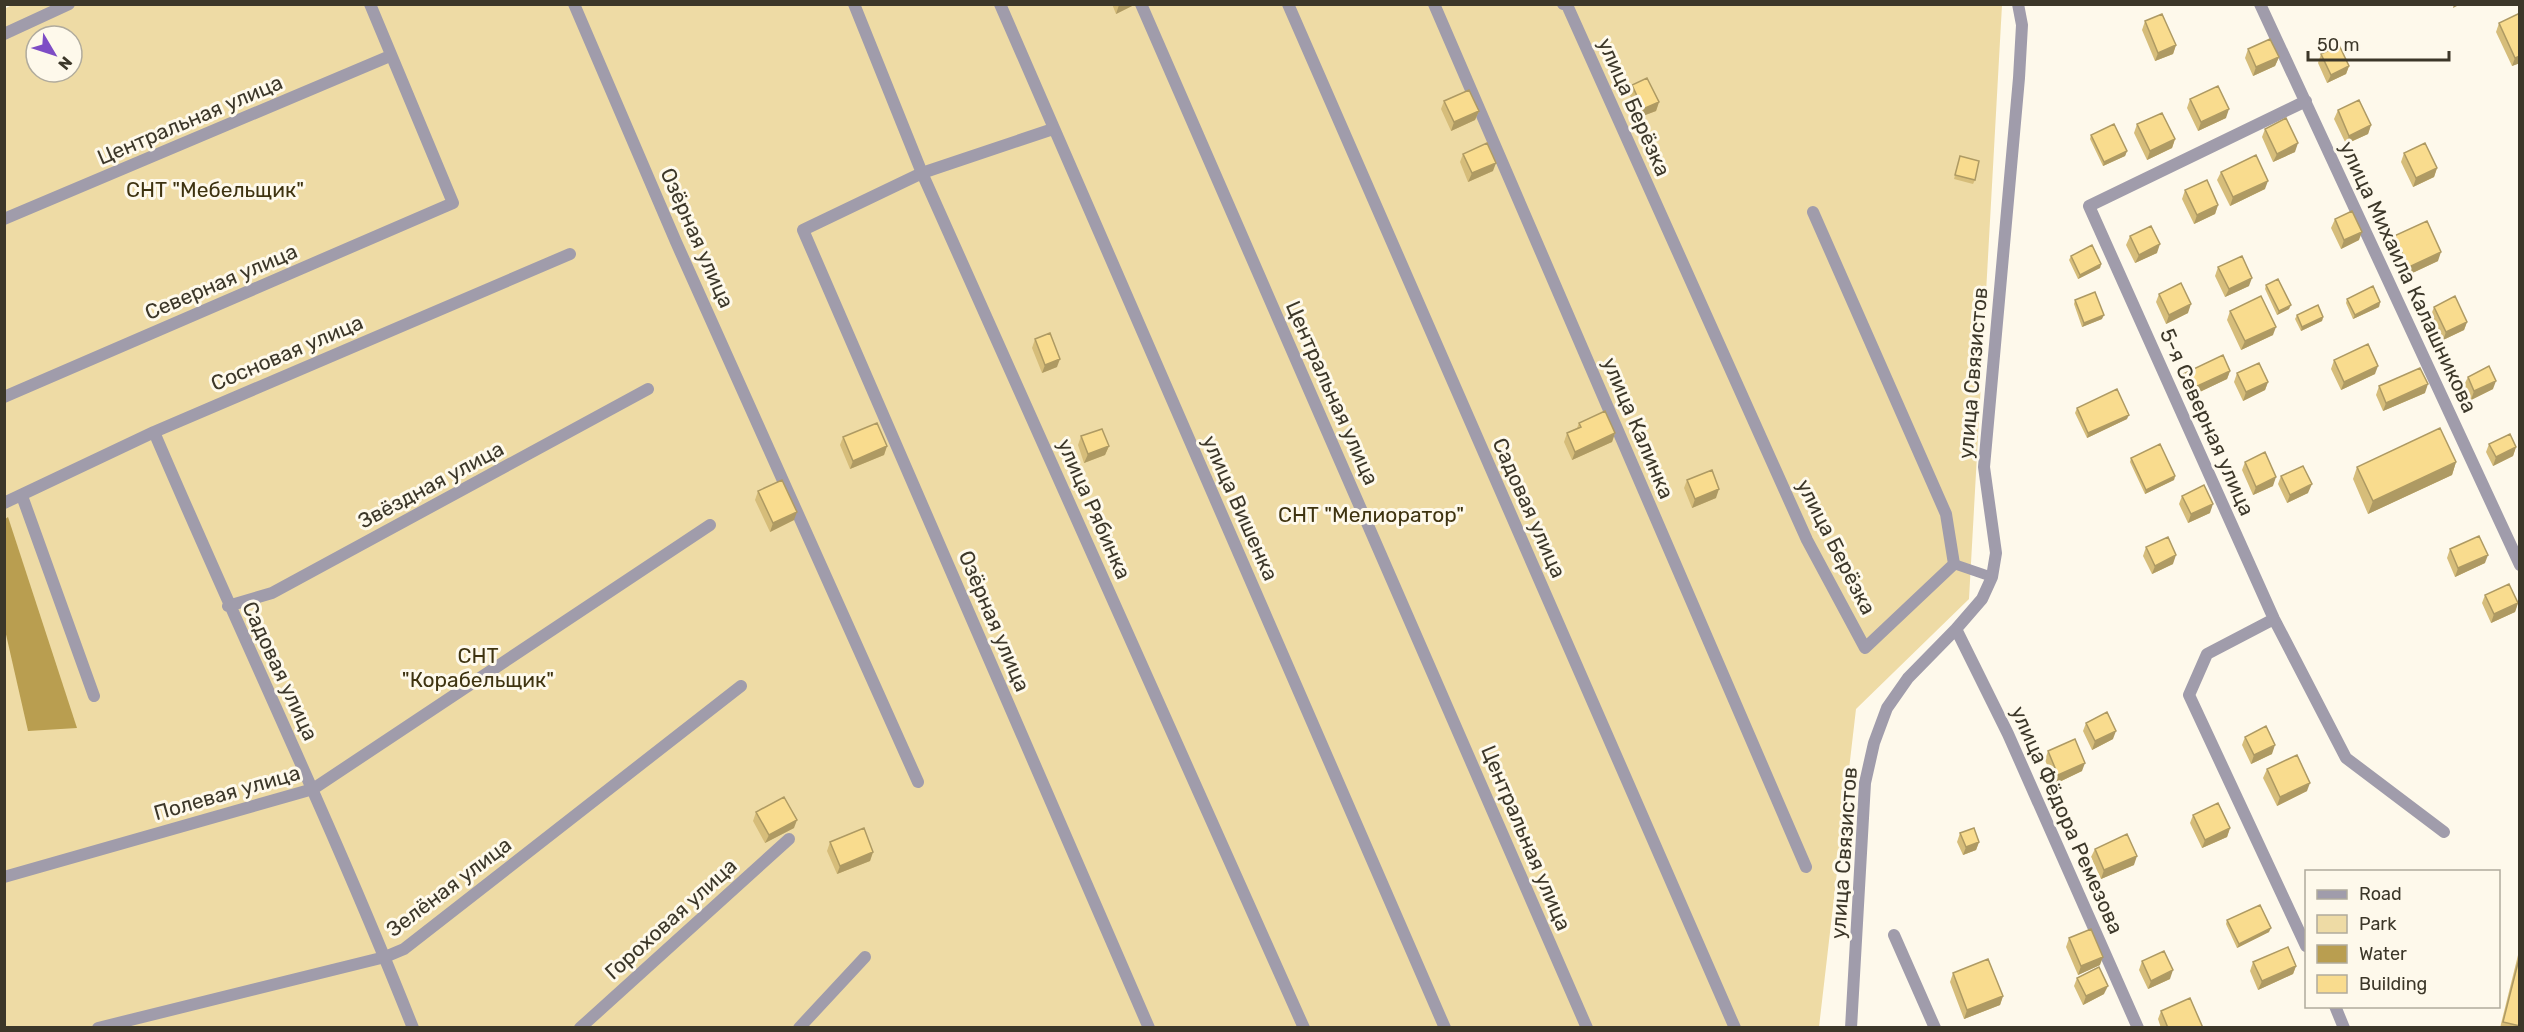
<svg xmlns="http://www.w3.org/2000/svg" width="2524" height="1032" font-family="Rubik,sans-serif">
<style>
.green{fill:#eedba5;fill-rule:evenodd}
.water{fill:#b99e50}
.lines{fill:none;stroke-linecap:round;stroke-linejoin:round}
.service{stroke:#a09cab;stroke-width:10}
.minor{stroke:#a09cab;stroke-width:12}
.wall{fill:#d6bd7a}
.shaded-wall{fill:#ae9a63}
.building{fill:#f9dc8e;stroke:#ae9a63;stroke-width:1.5}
.labels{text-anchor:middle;stroke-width:6;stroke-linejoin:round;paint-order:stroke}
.street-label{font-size:21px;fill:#3c3729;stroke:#fef9eb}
.park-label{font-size:21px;fill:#3e3310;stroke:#fef9eb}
</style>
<rect width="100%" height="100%" fill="#fef9eb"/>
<path class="green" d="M14,4L2002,5L1969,599L1856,709L1819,1027H5L4,9ZM36,36H72V72H36Z"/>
<path class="water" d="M8,517L77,728L28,731L5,630L4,520Z"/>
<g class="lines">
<path class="service" d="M1954,564L1992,577"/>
<path class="minor" d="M574,4L676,242L918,782
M854,4L922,173L1304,1028
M1000,4L1445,1028
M1141,4L1587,1028
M1288,4L1735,1028
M1434,4L1806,867
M1563,4L1567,5L1807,540L1865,648L1954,564L1946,514L1813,212
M2260,4L2520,565
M4,34L69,4
M2306,101L2089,206L2274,619L2346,758L2444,832
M1053,129L922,173L803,230L1149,1028
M4,219L390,56
M4,397L453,203L370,4
M154,432C239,631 333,826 413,1028
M22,496L94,696
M4,503L154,432L570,254
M228,606L272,593L648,389
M2274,619L2207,654L2189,695L2306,946
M1956,629L2008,734L2138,1028
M4,877L313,789L710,525
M1894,935L1935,1028
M2335,1006L2344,1028
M98,1028L385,957L404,949L741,686
M580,1028L789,839
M799,1028L865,957
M1851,1028L1865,783L1874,743L1887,708L1908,678L1956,629L1982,599L1992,577L1996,553L1984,467L2019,78L2022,25L2018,4"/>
</g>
<path class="wall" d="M1112,4H1136L1116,14Z
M2145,21L2176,45L2173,54L2155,61L2142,30Z
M2499,23L2520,63L2512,66L2496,32Z
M2248,49L2279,57L2275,66L2253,76L2245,58Z
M2321,54L2349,66L2346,74L2327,83L2318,63Z
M1632,85L1659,102L1656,111L1640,117L1629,93Z
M2190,99L2226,118L2198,131L2187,108Z
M1444,101L1479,111L1475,120L1451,131L1441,109Z
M2338,110L2371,125L2368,134L2346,144L2334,119Z
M2137,124L2175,139L2172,148L2147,160L2134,133Z
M2265,129L2295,152L2273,162L2262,137Z
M2091,135L2127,151L2125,156L2103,166L2090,139Z
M2404,153L2437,168L2434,177L2413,187L2401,162Z
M1463,154L1493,171L1468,182L1460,162Z
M1960,156L1975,180L1973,184L1954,179Z
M2221,172L2265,189L2230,206L2217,180Z
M2185,190L2218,205L2215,214L2194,224L2182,199Z
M2335,219L2359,240L2341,249L2331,228Z
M2130,236L2157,253L2135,263L2126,245Z
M2394,236L2438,261L2406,276L2391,245Z
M2071,256L2101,264L2100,268L2078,279L2069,260Z
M2218,267L2249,286L2225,297L2215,276Z
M2266,285L2289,309L2277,315L2265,289Z
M2159,294L2188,313L2166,324L2156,302Z
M2347,299L2380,302L2379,307L2353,319L2346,303Z
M2075,300L2102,319L2082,327L2074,304Z
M2434,307L2467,322L2464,330L2443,340L2431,315Z
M2230,311L2273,335L2241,350L2227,320Z
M2297,315L2323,317L2322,321L2301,331L2295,319Z
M1035,339L1057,367L1042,373L1032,348Z
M2334,360L2375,374L2341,390L2331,369Z
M2230,371L2227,379L2187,398L2180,382L2183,374Z
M2237,373L2268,382L2265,390L2243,401L2234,382Z
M2468,377L2493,389L2471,400L2464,385Z
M2379,386L2425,393L2383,411L2376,395Z
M2077,408L2127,419L2087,438L2075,413Z
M1579,423L1615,433L1612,442L1572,460L1564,442L1567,433L1577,428Z
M1081,436L1109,446L1105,455L1084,463L1078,445Z
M843,437L887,446L884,455L850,469L840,445Z
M2489,444L2516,447L2513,456L2493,466L2486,452Z
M2131,458L2175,476L2174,480L2145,494L2130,462Z
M2245,462L2273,486L2253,495L2242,470Z
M2456,462L2452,475L2368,514L2353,479L2357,467Z
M2281,476L2308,493L2287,503L2278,484Z
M1687,480L1716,498L1692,508L1684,488Z
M758,491L794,520L770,532L755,500Z
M2182,496L2210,513L2188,523L2179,504Z
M2146,547L2173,564L2152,574L2143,556Z
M2450,549L2485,563L2455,577L2447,558Z
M2485,595L2518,603L2515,612L2491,623L2482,603Z
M2086,723L2113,739L2092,750L2083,731Z
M2245,737L2272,754L2251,764L2242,745Z
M2048,751L2082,771L2055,784L2045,760Z
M2267,769L2307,791L2277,806L2263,778Z
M756,812L794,828L765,843L753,821Z
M2193,815L2230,828L2227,837L2202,848L2190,823Z
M1960,833L1979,842L1976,850L1963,855L1957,842Z
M830,842L873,852L870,861L837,874L827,851Z
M2095,849L2134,865L2101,879L2091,857Z
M2227,920L2269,932L2237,948L2226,924Z
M2069,938L2100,965L2078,975L2066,947Z
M2520,947V1028H2500Z
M2142,961L2170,979L2148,989L2139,970Z
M2253,962L2296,966L2293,974L2258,990L2250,971Z
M1953,973L2003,996L2000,1005L1964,1019L1950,982Z
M2077,978L2104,994L2083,1005L2074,986Z
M2161,1011L2203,1028H2161L2158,1019Z"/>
<path class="shaded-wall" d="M1121,4H1136L1116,14L1119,5Z
M2454,4H2461L2453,8Z
M2176,45L2173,54L2155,61L2158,53Z
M2520,56V63L2512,66L2515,58Z
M2279,57L2275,66L2253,76L2256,67Z
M2349,66L2346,74L2327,83L2331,75Z
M1659,102L1656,111L1640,117L1643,109Z
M2229,109L2226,118L2198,131L2201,122Z
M1479,111L1475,120L1451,131L1454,122Z
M2371,125L2368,134L2346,144L2349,136Z
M2175,139L2172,148L2147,160L2150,151Z
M2298,143L2295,152L2273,162L2277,154Z
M2127,151L2125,156L2103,166L2104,162Z
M1496,163L1493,171L1468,182L1472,173Z
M2437,168L2434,177L2413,187L2416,178Z
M2268,181L2265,189L2230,206L2233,197Z
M2218,205L2215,214L2194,224L2197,215Z
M2362,232L2359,240L2341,249L2344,240Z
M2160,244L2157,253L2135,263L2139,255Z
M2441,252L2438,261L2406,276L2409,267Z
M2101,264L2100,268L2078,279L2080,275Z
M2252,278L2249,286L2225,297L2229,289Z
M2380,302L2379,307L2353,319L2355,315Z
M2191,304L2188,313L2166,324L2169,315Z
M2291,305L2289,309L2277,315L2279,311Z
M2104,315L2102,319L2082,327L2084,323Z
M2323,317L2322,321L2301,331L2302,327Z
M2467,322L2464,330L2443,340L2446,332Z
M2276,327L2273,335L2241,350L2245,341Z
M1060,359L1057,367L1042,373L1045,365Z
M2378,366L2375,374L2341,390L2344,382Z
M2230,371L2227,379L2187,398L2191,389Z
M2496,381L2493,389L2471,400L2474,391Z
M2268,382L2265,390L2243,401L2246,392Z
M2428,384L2425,393L2383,411L2386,403Z
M2129,415L2127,419L2087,438L2088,433Z
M1615,433L1612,442L1572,460L1575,452Z
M887,446L884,455L850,469L853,461Z
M1109,446L1105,455L1084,463L1088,454Z
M2516,447L2513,456L2493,466L2496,457Z
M2456,462L2452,475L2368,514L2373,501Z
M2175,476L2174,480L2145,494L2146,490Z
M2276,477L2273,486L2253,495L2256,487Z
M2312,484L2308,493L2287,503L2290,495Z
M1719,489L1716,498L1692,508L1695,499Z
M2213,504L2210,513L2188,523L2191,514Z
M797,512L794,520L770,532L773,523Z
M2176,555L2173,564L2152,574L2155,566Z
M2488,555L2485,563L2455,577L2458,568Z
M2518,603L2515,612L2491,623L2494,614Z
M2116,731L2113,739L2092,750L2095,741Z
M2275,745L2272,754L2251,764L2254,755Z
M2085,763L2082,771L2055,784L2058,775Z
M2310,783L2307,791L2277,806L2280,797Z
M797,820L794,828L765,843L769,835Z
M2230,828L2227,837L2202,848L2205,840Z
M1979,842L1976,850L1963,855L1966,847Z
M873,852L870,861L837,874L840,866Z
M2137,856L2134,865L2101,879L2104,870Z
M2271,928L2269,932L2237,948L2239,944Z
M2103,957L2100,965L2078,975L2081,966Z
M2296,966L2293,974L2258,990L2262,981Z
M2173,970L2170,979L2148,989L2151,981Z
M2108,986L2104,994L2083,1005L2086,996Z
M2003,996L2000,1005L1964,1019L1967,1010Z"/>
<path class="building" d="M2520,13V56L2515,58L2499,23Z
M2162,14L2176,45L2158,53L2145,21Z
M2270,39L2279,57L2256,67L2248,49Z
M2339,45L2349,66L2331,75L2321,54Z
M1647,78L1659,102L1643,109L1632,85Z
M2218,86L2229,109L2201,122L2190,99Z
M1469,90L1479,111L1454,122L1444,101Z
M2359,100L2371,125L2349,136L2338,110Z
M2162,113L2175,139L2150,151L2137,124Z
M2286,118L2298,143L2277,154L2265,129Z
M2114,124L2127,151L2104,162L2091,135Z
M1487,143L1496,163L1472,173L1463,154Z
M2425,143L2437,168L2416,178L2404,153Z
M2256,155L2268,181L2233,197L2221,172Z
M1960,156L1979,161L1975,180L1955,175Z
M2207,180L2218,205L2197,215L2185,190Z
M2352,211L2362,232L2344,240L2335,219Z
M2427,221L2441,252L2409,267L2394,236Z
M2151,226L2160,244L2139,255L2130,236Z
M2092,245L2101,264L2080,275L2071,256Z
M2242,256L2252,278L2229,289L2218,267Z
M2278,279L2291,305L2279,311L2266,285Z
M2181,283L2191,304L2169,315L2159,294Z
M2373,286L2380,302L2355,315L2347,299Z
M2095,292L2104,315L2084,323L2075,300Z
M2261,296L2276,327L2245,341L2230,311Z
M2455,296L2467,322L2446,332L2434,307Z
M2318,305L2323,317L2302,327L2297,315Z
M1050,333L1060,359L1045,365L1035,339Z
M2368,344L2378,366L2344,382L2334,360Z
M2223,355L2230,371L2191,389L2183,374Z
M2259,363L2268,382L2246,392L2237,373Z
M2489,366L2496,381L2474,391L2468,377Z
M2420,368L2428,384L2386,403L2379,386Z
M2117,389L2129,415L2088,433L2077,408Z
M1605,411L1615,433L1575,452L1567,433L1581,427L1579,423Z
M877,423L887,446L853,461L843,437Z
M2440,428L2456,462L2373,501L2357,467Z
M1102,429L1109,446L1088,454L1081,436Z
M2510,434L2516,447L2496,457L2489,444Z
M2160,444L2175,476L2146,490L2131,458Z
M2265,452L2276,477L2256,487L2245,462Z
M2303,466L2312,484L2290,495L2281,476Z
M1712,470L1719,489L1695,499L1687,480Z
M782,480L797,512L773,523L758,491Z
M2204,485L2213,504L2191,514L2182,496Z
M2479,536L2488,555L2458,568L2450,549Z
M2168,537L2176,555L2155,566L2146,547Z
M2509,584L2518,603L2494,614L2485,595Z
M2107,712L2116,731L2095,741L2086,723Z
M2266,726L2275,745L2254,755L2245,737Z
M2075,739L2085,763L2058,775L2048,751Z
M2297,755L2310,783L2280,797L2267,769Z
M784,797L797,820L769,835L756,812Z
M2218,803L2230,828L2205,840L2193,815Z
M864,828L873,852L840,866L830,842Z
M1974,828L1979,842L1966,847L1960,833Z
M2127,834L2137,856L2104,870L2095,849Z
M2260,905L2271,928L2239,944L2227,920Z
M2091,929L2103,957L2081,966L2069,938Z
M2288,947L2296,966L2262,981L2253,962Z
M2164,951L2173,970L2151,981L2142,961Z
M2520,955V1026L2503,1022Z
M1988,959L2003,996L1967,1010L1953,973Z
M2099,967L2108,986L2086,996L2077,978Z
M2190,998L2203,1028H2168L2161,1011Z"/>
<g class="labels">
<g class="street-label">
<text transform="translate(1634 107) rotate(66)" y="7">улица Берёзка</text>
<text transform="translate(190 120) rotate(-23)" y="7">Центральная улица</text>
<text transform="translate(697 238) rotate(66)" y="7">Озёрная улица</text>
<text transform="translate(2408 277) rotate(65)" y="7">улица Михаила Калашникова</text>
<text transform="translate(221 282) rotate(-23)" y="7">Северная улица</text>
<text transform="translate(287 353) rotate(-23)" y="7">Сосновая улица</text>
<text transform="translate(1973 373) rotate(-85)" y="7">улица Связистов</text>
<text transform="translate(1332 393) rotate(66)" y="7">Центральная улица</text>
<text transform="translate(2207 422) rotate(66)" y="7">5-я Северная улица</text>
<text transform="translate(1638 428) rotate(67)" y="7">улица Калинка</text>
<text transform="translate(431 485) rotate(-28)" y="7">Звёздная улица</text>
<text transform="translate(1240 508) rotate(66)" y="7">улица Вишенка</text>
<text transform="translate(1529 508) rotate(66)" y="7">Садовая улица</text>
<text transform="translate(1094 509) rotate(66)" y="7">улица Рябинка</text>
<text transform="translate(1836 547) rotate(63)" y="7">улица Берёзка</text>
<text transform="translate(994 621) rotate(67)" y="7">Озёрная улица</text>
<text transform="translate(280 671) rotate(65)" y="7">Садовая улица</text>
<text transform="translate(227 793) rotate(-16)" y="7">Полевая улица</text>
<text transform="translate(2067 820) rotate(66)" y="7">улица Фёдора Ремезова</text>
<text transform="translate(1526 838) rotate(67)" y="7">Центральная улица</text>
<text transform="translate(1844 853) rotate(-86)" y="7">улица Связистов</text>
<text transform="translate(449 887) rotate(-37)" y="7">Зелёная улица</text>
<text transform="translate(671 919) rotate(-42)" y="7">Гороховая улица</text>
</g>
<g class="park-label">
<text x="215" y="197">СНТ "Мебельщик"</text>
<text x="1371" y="522">СНТ "Мелиоратор"</text>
<text x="478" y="663">СНТ<tspan x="478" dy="24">"Корабельщик"</tspan></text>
</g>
</g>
<rect width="2524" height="1032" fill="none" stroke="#3c3729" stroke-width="12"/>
<rect x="2305" y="870" width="195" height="138" fill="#fef9eb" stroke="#b0ab9d" stroke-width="1.5"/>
<rect x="2317" y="890" width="30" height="9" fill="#a09cab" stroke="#b0ab9d" stroke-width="1.5"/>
<text x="2359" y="900" font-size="18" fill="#3c3729">Road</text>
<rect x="2317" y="915" width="30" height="18" fill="#eedba5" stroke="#b0ab9d" stroke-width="1.5"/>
<text x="2359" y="930" font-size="18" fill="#3c3729">Park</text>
<rect x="2317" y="945" width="30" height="18" fill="#b99e50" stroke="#b0ab9d" stroke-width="1.5"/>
<text x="2359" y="960" font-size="18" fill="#3c3729">Water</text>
<rect x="2317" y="975" width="30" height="18" fill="#f9dc8e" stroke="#b0ab9d" stroke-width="1.5"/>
<text x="2359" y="990" font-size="18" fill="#3c3729">Building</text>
<g transform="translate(54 54) rotate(129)"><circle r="28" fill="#fef9eb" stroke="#b0ab9d" stroke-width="1.5"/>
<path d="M0-4.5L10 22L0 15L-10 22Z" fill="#7e4dc5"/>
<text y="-9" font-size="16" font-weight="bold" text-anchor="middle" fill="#3c3729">N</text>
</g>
<path d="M2308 51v9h141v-9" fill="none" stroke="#3c3729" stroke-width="3"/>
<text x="2317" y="51" font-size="18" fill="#3c3729" stroke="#fef9eb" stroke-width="4.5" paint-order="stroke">50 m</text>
</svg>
